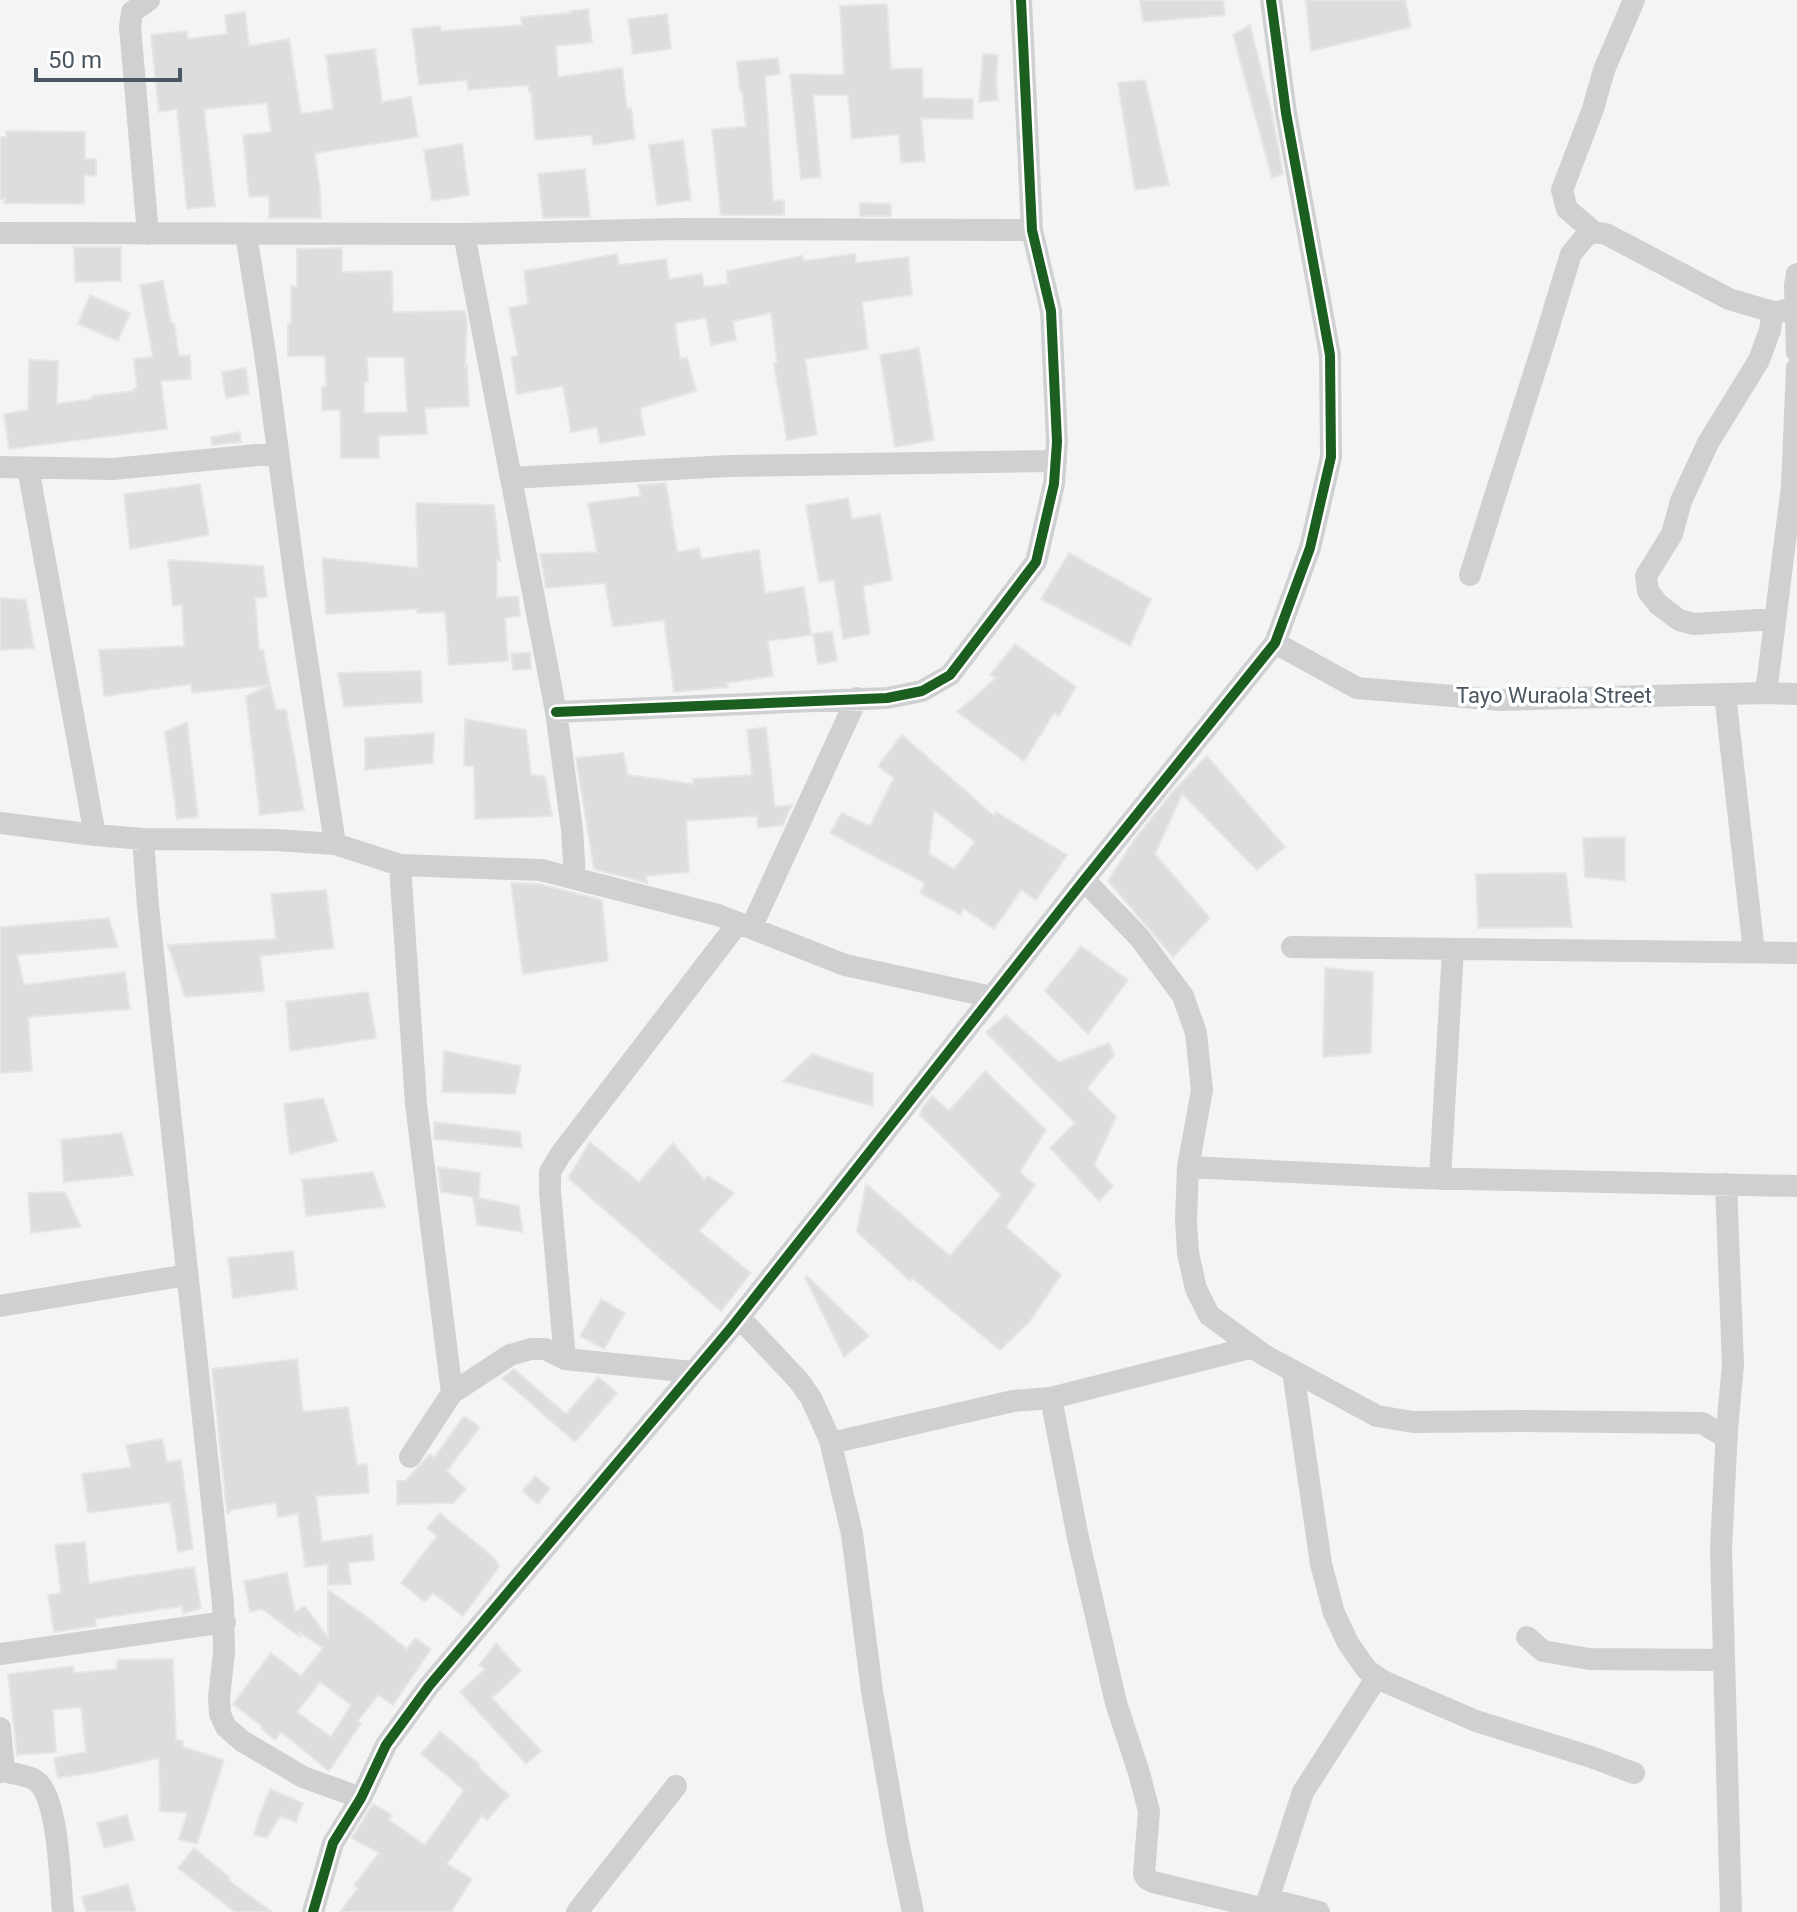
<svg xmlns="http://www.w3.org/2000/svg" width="1797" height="1912" font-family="Roboto,sans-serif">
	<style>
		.building { fill: #ddddde; stroke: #e5e6e7; stroke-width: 2; fill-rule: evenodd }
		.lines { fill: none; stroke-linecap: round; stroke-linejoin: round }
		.minor { stroke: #ced0d2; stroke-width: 22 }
		.cycleway-casing { stroke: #fff; stroke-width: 15 }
		.cycleway { stroke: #1b5e20; stroke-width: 10 }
		.labels { text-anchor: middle; stroke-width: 7; stroke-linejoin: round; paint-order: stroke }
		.street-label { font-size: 22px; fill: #4a5661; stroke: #fff }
	</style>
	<rect width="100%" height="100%" fill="#f4f4f4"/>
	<!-- building -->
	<path class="building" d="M1140,0H1223L1225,15L1143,22Z
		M1306,0H1405L1411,27L1311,51Z
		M887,4L891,69L922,68L923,98L973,99V119L921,118L925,161L901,163L899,134L852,139L848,95H813L821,177L801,179L790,74L844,75L840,6Z
		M588,9L592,42L556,46L558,77L622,68L627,108H631L635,139L593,145L592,135L535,140L531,92H529L528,85L468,90L467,80L419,85L412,29L440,26L441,31L522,25L521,17L571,13L570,11Z
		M245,12L249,46L289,39L301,114L333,109L326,55L375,49L382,102L411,97L418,137L315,153L320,190L321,218H269V196L249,197L243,135L271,132L267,103L204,109L215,206L187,209L177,109L159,112L151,35L186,31L188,39L227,34L225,15Z
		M667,14L671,49L633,54L628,19Z
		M1250,25L1272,113L1283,174L1272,178L1233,35Z
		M983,54L998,55L996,82L998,100L979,102Z
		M778,58L780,74L765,76L773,201L784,200V215H721L712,130L746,126L742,91H740L737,62Z
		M1145,80L1169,185L1135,190L1118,83Z
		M6,131L85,132V159H96V176L84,175V204L4,203L5,199H0V137H6Z
		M683,140L691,200L657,205L649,145Z
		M462,144L469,195L432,201L424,150Z
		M585,169L590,217L543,218L538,174Z
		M860,203L891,204V216H860Z
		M74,247H121V281L75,282Z
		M342,248V272L392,271L393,312L465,311L467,322L465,367L467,366L469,406L425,408L427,434L379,436V458H341L340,410H322V387H326L325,356H288V324H291V286L297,287V249ZM367,357H404L407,412L364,413V382H368Z
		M617,254L619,265L666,259L669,279L702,274L704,287L728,284L727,271L802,256L803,261L855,254L856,263L908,257L912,295L862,302L868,349L805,359L817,435L787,440L774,364L777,363L771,313L733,321L736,340L711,345L706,318L675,323L680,359L687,357L696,391L640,408L645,435L600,443L597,427L571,432L563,386L517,394L511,357L518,356L509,308L528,304L524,271Z
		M163,281L171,323H174L179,356L190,355L191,379L161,381L167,429L9,449L4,414L28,410L29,360L58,361L57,404L92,399V396L134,391V389L137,388L134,359L153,357L140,285Z
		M90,295L130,313L118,341L78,324Z
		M919,348L934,440L895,447L880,355Z
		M246,368L249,394L226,398L222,372Z
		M240,432L241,442L212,445L211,437Z
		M666,483L677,552L699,548L701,559L759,550L765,593L804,587L811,635L768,641L773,676L727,683L728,687L674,692L664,620L613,627L605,583L546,588L540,554L597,552L588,503L641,496L638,485Z
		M200,484L209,535L130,549L124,494Z
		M848,498L852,519L880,514L892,580L863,586L870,634L843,639L834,580L819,582L806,505Z
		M416,503L494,505L500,561L497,560V598L518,596L520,616L505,618L508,661L449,665L445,612L417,613V609L326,614L322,558L418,568Z
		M1069,553L1151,599L1130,646L1041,599Z
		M168,560L263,566L267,597L255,598L259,650H263L270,685L192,693L191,684L104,696L99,650L184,646L182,605L173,606Z
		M0,598L26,600L34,648L0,650Z
		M832,631L837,661L818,664L813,634Z
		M1015,644L1076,687L1059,716L1054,713L1024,761L957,712L996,678L990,675Z
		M530,652L531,669L513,670L511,654Z
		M421,671L422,702L344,707L338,673Z
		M270,685L276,709L286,710L304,810L260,815L246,696Z
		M465,719L526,730L531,775L545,776L552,816L475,819L474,766H464Z
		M187,722L198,817L177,819L165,732Z
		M766,727L775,807L792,805L783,825L758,828L757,816L686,821L689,872L646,876L647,883L594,869L576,758L623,753L628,775L694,784L693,779L752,775L747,730Z
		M434,733L433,763L365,770V738Z
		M902,735L994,816L996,812L1067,855L1036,900L1021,890L994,929L963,908L961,915L920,893L925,883L830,833L842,813L870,826L894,778L878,766ZM934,810L975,842L954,869L929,854Z
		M1207,756L1285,847L1257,870L1182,794L1155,854L1210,918L1173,957L1108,881L1134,840L1176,788Z
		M1625,837V881L1585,877L1583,838Z
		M1566,873L1572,927L1478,928L1476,874Z
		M511,883L539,884L602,900L608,961L523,974Z
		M326,890L334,948L260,956L264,991L185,997L168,945L276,939L271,894Z
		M109,918L118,947L17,955L24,985L125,972L130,1009L28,1017L32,1071L0,1073V927Z
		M1081,946L1128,980L1088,1034L1045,991Z
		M1325,968L1373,972L1371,1053L1323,1057Z
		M368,992L376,1038L290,1051L286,1002Z
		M1006,1015L1059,1062L1109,1043L1114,1055L1087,1088L1116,1117L1094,1165L1113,1186L1099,1201L1050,1148L1075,1123L986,1032Z
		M444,1051L521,1066L515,1094L442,1092Z
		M812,1054L873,1074V1106L783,1081Z
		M985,1071L1046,1130L1020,1172L1035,1185L1006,1227L1061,1275L1030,1321L1000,1350L912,1278L910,1281L857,1232L866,1184L950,1256L1001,1195L920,1115L923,1107L932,1096L949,1111Z
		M323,1098L337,1141L290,1154L284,1104Z
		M434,1122L520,1132L522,1148L434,1139Z
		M122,1133L133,1175L64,1182L61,1140Z
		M590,1142L639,1182L673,1143L704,1180L708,1176L734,1193L699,1231L751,1273L721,1311L568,1178Z
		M438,1167L480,1173L479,1198L519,1206L523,1232L477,1225L473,1197L441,1192Z
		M373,1172L385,1207L306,1216L302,1180Z
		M65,1192L81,1227L31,1233L28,1193Z
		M293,1251L297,1289L233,1298L228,1258Z
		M807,1276L869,1336L844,1357L805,1278Z
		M601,1299L625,1313L604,1349L580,1336Z
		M297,1359L303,1412L348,1407L357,1465L367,1464L369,1493L316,1496L322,1542L372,1535L374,1560L348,1563L351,1584L328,1585V1564L305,1567L298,1514L278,1517L276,1503L230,1510V1513H227L212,1369Z
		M514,1369L566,1414L598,1377L617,1393L575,1442L502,1378Z
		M464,1416L480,1427L447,1471L466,1489L453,1503L397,1504V1481H405L430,1454L434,1458Z
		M162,1439L167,1462L181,1460L193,1549L178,1552L170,1502L88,1513L82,1474L131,1467L126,1445Z
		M535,1476L550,1488L538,1504L522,1491Z
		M440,1513L495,1559L499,1567L463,1616L433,1593L425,1602L401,1583L437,1536L427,1528Z
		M85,1542L89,1583L194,1567L201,1608L183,1614L182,1606L95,1619L96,1626L54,1632L48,1595L61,1593L55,1545Z
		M287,1573L295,1612L305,1606L328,1638V1590L366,1616L407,1649L415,1638L431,1649L393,1705L378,1695L358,1721L361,1723L329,1771L281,1732L275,1740L261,1728L262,1726L233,1704L271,1653L301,1676L323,1648L299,1632L300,1637L262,1609L250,1612L244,1581ZM320,1682L351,1705L331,1737L297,1712Z
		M496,1643L521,1671L492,1698L541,1751L526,1764L460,1692L485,1669L479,1665Z
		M173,1659L176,1740L183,1741V1747L224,1760L197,1844L179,1839L187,1813L160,1811L159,1758L102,1771L58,1778L54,1758L86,1752L81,1707L53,1710L56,1752L17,1755L8,1674L73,1666L74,1673L117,1669V1660Z
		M440,1731L480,1765L478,1767L509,1795L487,1820L482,1815L447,1864L472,1879L451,1912H340L358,1888L354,1885L379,1853L352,1838L373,1804L392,1815L389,1820L425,1845L464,1790L421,1754Z
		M270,1789L303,1803L296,1822L280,1816L267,1838L254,1835L259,1817Z
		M127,1815L134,1840L104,1848L97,1823Z
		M194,1848L230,1878L228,1880L272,1912H235L178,1868Z
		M128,1884L136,1912H86L82,1897Z"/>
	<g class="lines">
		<!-- minor -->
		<path class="minor" d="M1634,0L1604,70L1593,109L1562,190L1567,209L1594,232L1606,234L1729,299L1773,312L1783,311L1795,306
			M0,233L464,234L677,229L1032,230
			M148,234L130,27L132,12L149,0
			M246,234L265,353L295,580L335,844
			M464,234L556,712L572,829L575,879
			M1797,274L1795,285L1797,352
			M1773,312L1770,330L1759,360L1708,443L1681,501L1672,534L1646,576L1648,591L1658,604L1679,620L1694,624L1775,619
			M0,467L113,469L278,453
			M28,468L95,835
			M511,478L728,466L1056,461
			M1470,575L1545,339L1571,254L1585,237L1594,232
			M1275,643L1357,688L1500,700L1766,693L1797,694
			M1766,693L1792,486L1797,368
			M1725,694L1754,952
			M556,712L887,698L922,691L950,675L1036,562L1054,484L1057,442L1051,311L1032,230L1021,0
			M0,823L95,835L143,839L276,840L335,844L400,865L541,870L718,915L845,965L992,997
			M143,839L148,906L168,1094L223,1604L224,1652L219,1698L220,1714L226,1727L242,1741L303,1777L361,1798
			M400,865L416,1104L452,1393
			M1084,880L1139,937L1183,996L1196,1033L1202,1090L1188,1167L1186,1221L1188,1253L1196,1289L1209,1315L1264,1355L1377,1416L1413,1422L1523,1421L1702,1423L1727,1438
			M751,928L857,698
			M1292,947L1797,953
			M1188,1167L1417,1178L1797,1186
			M1440,1179L1453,949
			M1726,1184L1733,1365L1727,1429L1721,1549L1731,1912
			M0,1306L187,1275
			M739,1317L799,1381L811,1398L830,1440L852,1534L872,1691L898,1841L913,1912
			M565,1359L550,1191V1172L560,1155L738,923
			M1293,1371L1321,1564L1334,1613L1348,1643L1367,1670L1383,1681L1476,1721L1591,1757L1634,1773
			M1051,1398L1078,1538L1116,1703L1139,1773L1149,1811L1144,1874L1147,1879L1153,1882L1265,1909
			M831,1443L1013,1401L1051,1398L1253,1347
			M410,1457L452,1393L510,1355L531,1349H545L565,1359L693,1372
			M1527,1637L1543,1651L1589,1659L1723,1660
			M0,1654L225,1622
			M0,1728L4,1771
			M0,1772L4,1771C13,1774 27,1775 35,1780C59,1795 60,1884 63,1912
			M1268,1899L1319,1912
			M313,1912L333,1843L361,1798L386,1745L429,1686L730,1329L1084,880L1275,643L1310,548L1331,457L1330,355L1286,113L1271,0
			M577,1912L676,1786
			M1264,1912L1303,1792L1377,1677"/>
		<defs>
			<path id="cycleway" d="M556,712L887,698L922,691L950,675L1036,562L1054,484L1057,442L1051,311L1032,230L1021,0
				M313,1912L333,1843L361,1798L386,1745L429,1686L730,1329L1084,880L1275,643L1310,548L1331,457L1330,355L1286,113L1271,0"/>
		</defs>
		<!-- cycleway casing -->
		<use href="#cycleway" class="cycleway-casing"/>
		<!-- cycleway -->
		<use href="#cycleway" class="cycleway"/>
	</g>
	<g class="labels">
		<!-- street labels -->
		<g class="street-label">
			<text x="1554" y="703">Tayo Wuraola Street</text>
		</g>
	</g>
	<!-- scale -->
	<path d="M36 68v12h144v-12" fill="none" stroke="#4a5661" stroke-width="4"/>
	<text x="48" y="68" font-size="24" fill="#4a5661" stroke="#ffffff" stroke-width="6" paint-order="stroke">50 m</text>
</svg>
